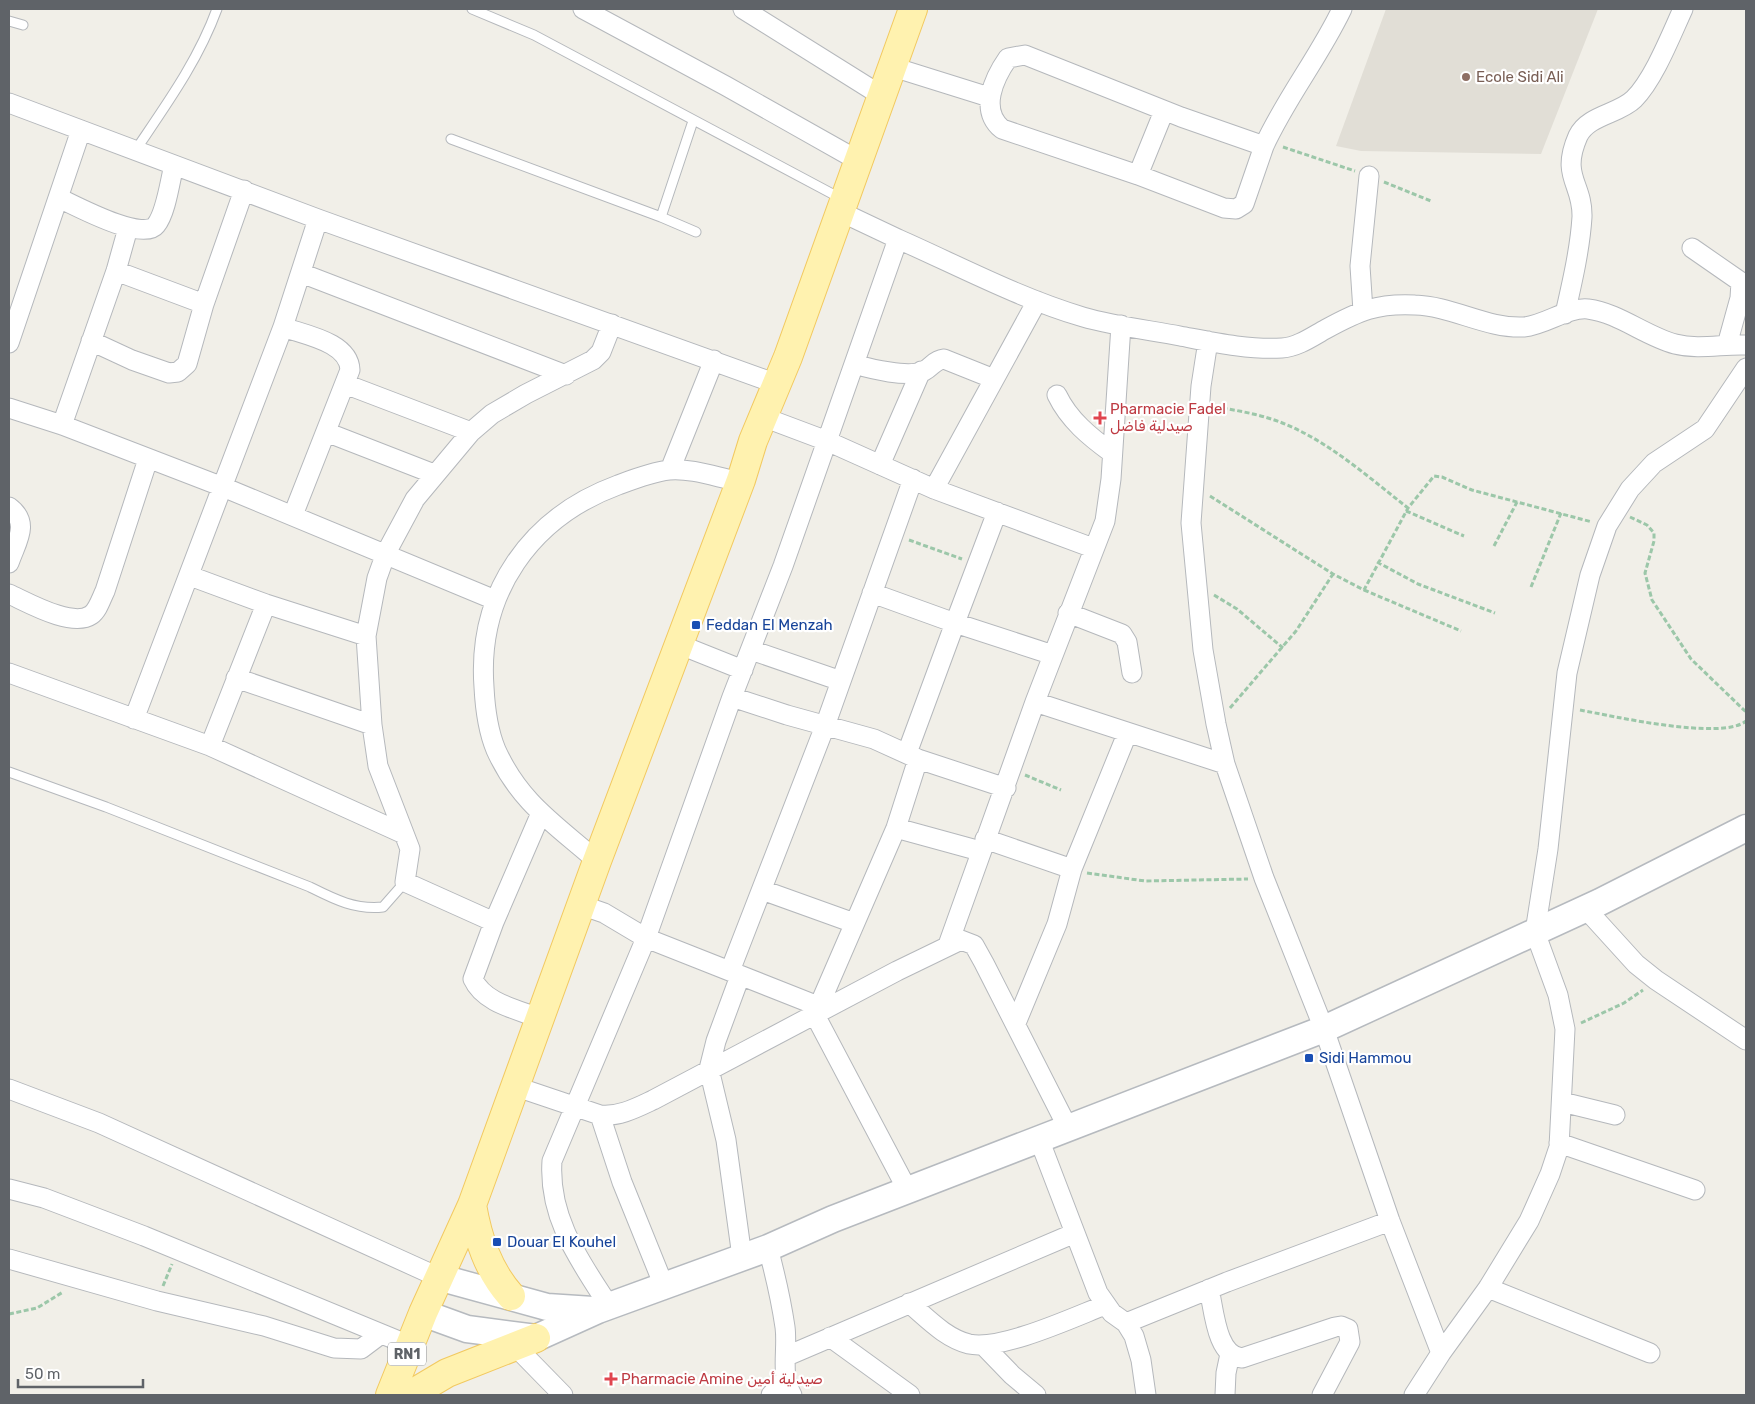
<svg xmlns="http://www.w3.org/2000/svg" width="1755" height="1404" font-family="Rubik,Vazirmatn,sans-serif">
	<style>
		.education { fill: #e1ded6 }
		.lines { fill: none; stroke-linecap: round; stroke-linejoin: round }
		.lane-casing { stroke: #b5b8bc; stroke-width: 11 }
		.street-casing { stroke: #b5b8bc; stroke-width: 21 }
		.secondary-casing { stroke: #b6babf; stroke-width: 29 }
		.primary-casing { stroke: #f2c960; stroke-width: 30 }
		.path { stroke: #9cc7a9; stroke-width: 3; stroke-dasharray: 5 2.5; stroke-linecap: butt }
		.lane { stroke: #fff; stroke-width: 9 }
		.street { stroke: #fff; stroke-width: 19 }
		.secondary { stroke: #fff; stroke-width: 26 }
		.primary { stroke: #fff2af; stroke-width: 28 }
		.education-dot { fill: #8d6e63; stroke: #fff; stroke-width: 2 }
		.health-dot { fill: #e0444e; stroke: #fff; stroke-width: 2 }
		.transit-dot { fill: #1a4fb4; stroke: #fff; stroke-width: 2 }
		.labels { text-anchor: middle; stroke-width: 4.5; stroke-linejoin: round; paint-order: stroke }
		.shield { fill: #fff; stroke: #8f9295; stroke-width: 1 }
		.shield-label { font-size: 14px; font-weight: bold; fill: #5f6368 }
		.education-label { font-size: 15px; fill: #785e54; stroke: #fff; text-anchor: start }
		.health-label { font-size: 15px; fill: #be3a42; stroke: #fff; text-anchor: start }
		.transit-label { font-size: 15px; fill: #164399; stroke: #fff; text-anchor: start }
	</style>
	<rect width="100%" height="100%" fill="#f1efe8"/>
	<!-- education -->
	<path class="education" d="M1386,9H1598L1541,154L1361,151L1336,146Z"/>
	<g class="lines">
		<defs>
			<path id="lane" d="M472,9L534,35L842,199
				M9,21L23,25
				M693,121L661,217L696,232
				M451,139L661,217
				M135,151C166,105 198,61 217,9
				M9,772L106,807L310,887C334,899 355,910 383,907L405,882"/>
			<path id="street" d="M583,9L726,86L859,161
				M743,9L882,96
				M893,67L989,97
				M9,103L318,219L777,384
				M1264,146L1244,204L1236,209L1224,208L1138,175L1002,129C979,110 994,78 1008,58L1025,55L1181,117L1264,146C1286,98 1319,57 1342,9
				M1138,175L1164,111
				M59,198C76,206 143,242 156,225C166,213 170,181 174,165
				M841,212L898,239
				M1692,248L1741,282L1740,298L1727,345
				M116,271L204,304
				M301,273L566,375
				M1363,311L1360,266L1369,176
				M1565,314C1572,283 1580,249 1582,217C1583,183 1560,177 1578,136C1588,115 1619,114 1634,99C1654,79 1671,35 1683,9
				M283,327C305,335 349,342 350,370L293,515
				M91,341L132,360L169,373L178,372L187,364L204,304L244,190
				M1208,341L1201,386L1191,523L1203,650L1216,724L1225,764L1264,878L1324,1029L1390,1221L1441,1353
				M9,343L81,130
				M854,364C871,369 908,378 924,371C932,367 934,360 944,359L994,379
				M345,384L471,432
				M1057,395C1069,420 1090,437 1112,453
				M9,408L62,425L223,487L495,600
				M763,417L827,441L934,489L1093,548
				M62,425L116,271L128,228
				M326,432L434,474
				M880,465L921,371
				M670,470L714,360
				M934,489L1037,301
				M9,507C31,523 16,542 9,563
				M190,576L266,604L366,636
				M872,593L955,623L997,512
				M9,594C27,602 72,628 91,615C98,610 101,599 105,591L148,459
				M1068,613L1122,634L1127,642L1132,673
				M678,644L743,670
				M751,650L841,681
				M9,673L210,746L404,834
				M236,678L372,725
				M732,697L787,715L874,739L918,759L1006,788
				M1035,702L1225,764
				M134,719L283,327L318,219
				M210,746L266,604
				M907,753L955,623L1053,655
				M541,813L494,922L405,882L410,849L378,766L372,725L366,636L377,578L386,553L415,499L471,432L492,414L526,394L593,360L601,352L612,324
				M896,828L980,851
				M985,839L1072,869L1127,734
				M597,861C555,824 520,803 496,750C488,731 485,707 484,687C477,592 531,517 618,485C634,479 652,472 669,470C691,468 716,477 736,481L741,480
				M762,890L854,923
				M581,905L604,913L646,938L818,1006
				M1586,909L1636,964L1656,980L1746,1040
				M494,922L473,979C484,1003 516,1009 539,1018
				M948,945L1035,702L1105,521L1111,479L1121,325
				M730,971L825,726L913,479
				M740,976L716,1041L709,1069L726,1140L742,1257
				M1016,1023L1057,924L1072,869
				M514,1086L600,1115C619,1117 636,1108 653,1100L897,971L961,940L974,945L984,963L1068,1128
				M9,1089L99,1123L438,1277
				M1562,1102L1615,1115
				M600,1115L622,1182L664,1286
				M1039,1139L1098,1293L1112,1313L1126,1323L1134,1336L1141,1360L1146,1395
				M1559,1143L1695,1190
				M9,1189L44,1198L144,1236L411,1346
				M908,1191L815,1015L896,828L918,759
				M768,1248C775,1274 781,1300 785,1327C788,1349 780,1376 792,1395
				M9,1259L157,1301L264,1326L334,1348L361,1349L381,1334
				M1488,1288L1650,1353
				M1209,1289C1214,1309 1216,1356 1242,1358L1335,1327L1341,1326L1348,1329L1350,1342L1322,1395
				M909,1303C927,1318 945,1338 969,1344C1001,1351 1074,1317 1105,1305
				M609,1306C580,1261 548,1218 552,1161L646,938L732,697L783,566L898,239C959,266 1019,298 1083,317C1114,326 1148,330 1180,336C1212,342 1248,350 1282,348C1298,347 1313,336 1326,329C1359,311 1377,303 1415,305C1452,306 1487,329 1524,327C1546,325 1567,307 1588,309C1619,313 1645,336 1675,344C1699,350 1722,344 1746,345
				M1126,1323L1227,1282L1390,1221
				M830,1337L910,1395
				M983,1345L1012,1375L1036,1395
				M515,1346L563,1395
				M787,1356L1075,1233
				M771,1395L785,1380
				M1225,1395L1226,1373L1230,1354
				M1414,1395L1441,1353L1488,1288L1529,1221L1550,1174L1559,1147L1565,1029L1558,995L1535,932L1548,849L1567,673L1590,575L1607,526L1630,489L1654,463L1705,429L1746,368"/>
			<path id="secondary" d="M438,1277L547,1307L593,1310
				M423,1313L467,1329L536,1338L598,1310L768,1248L833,1219L1324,1029L1600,902L1746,828"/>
			<path id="primary" d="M472,1205C478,1239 488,1270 511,1296
				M390,1395L423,1313L472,1205L597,861L741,480L753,441L788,357L913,9
				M410,1395L447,1373L536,1338"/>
		</defs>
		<!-- lane casing -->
		<use href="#lane" class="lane-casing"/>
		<!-- street casing -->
		<use href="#street" class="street-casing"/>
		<!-- secondary casing -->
		<use href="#secondary" class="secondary-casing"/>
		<!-- primary casing -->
		<use href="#primary" class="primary-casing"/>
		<!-- path -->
		<path class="path" d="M1283,147L1355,171
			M1384,182L1431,201
			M1215,407C1242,411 1269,416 1294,428C1335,447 1372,480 1408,508
			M1210,496L1333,574L1364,590L1408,508L1434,476L1442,477L1472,490L1592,522
			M1406,511L1464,536
			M1630,517L1647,525L1654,533V541L1645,573L1652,600L1691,659L1746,712
			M909,540L962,559
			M1494,546L1517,502
			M1377,562L1418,584L1495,613
			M1531,587L1561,513
			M1364,590L1461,631
			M1214,595L1237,609L1283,648
			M1230,708L1296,631L1333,574
			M1580,710C1612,716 1722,741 1746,721
			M1025,775L1061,790
			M1087,873L1145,881L1248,879
			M1581,1023L1624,1003L1643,990
			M163,1286L172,1264
			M9,1314L37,1308L63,1292"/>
		<!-- lane -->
		<use href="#lane" class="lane"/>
		<!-- street -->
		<use href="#street" class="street"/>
		<!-- secondary -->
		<use href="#secondary" class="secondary"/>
		<!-- primary -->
		<use href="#primary" class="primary"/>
	</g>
	<!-- markers -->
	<circle class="education-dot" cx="1466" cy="77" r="5"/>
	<g class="health-dot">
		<path d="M1097.5 410.5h5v5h5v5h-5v5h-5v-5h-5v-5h5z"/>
		<path d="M608.5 1371.5h5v5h5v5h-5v5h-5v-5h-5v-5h5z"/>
	</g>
	<g class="transit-dot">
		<rect x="691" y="620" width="10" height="10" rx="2.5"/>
		<rect x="1304" y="1053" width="10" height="10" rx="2.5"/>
		<rect x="492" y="1237" width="10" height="10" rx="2.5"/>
	</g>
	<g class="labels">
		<!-- shield labels -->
		<rect class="shield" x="388" y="1342.5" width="38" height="23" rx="4"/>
		<g class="shield-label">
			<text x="407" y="1359">RN1</text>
		</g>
		<!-- education labels -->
		<g class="education-label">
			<text x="1476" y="82">Ecole Sidi Ali</text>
		</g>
		<!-- health labels -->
		<g class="health-label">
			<text x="1110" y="414">Pharmacie Fadel<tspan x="1110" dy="17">صيدلية فاضل</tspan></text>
			<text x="621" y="1384">Pharmacie Amine صيدلية أمين</text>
		</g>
		<!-- transit labels -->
		<g class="transit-label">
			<text x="706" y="630">Feddan El Menzah</text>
			<text x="1319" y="1063">Sidi Hammou</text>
			<text x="507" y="1247">Douar El Kouhel</text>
		</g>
	</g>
	<!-- border -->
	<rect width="1755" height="1404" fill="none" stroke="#5f6368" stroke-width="20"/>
	<!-- scale -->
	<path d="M18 1379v8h125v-8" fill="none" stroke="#5f6368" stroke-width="2.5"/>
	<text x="25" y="1379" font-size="15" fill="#5f6368" stroke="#ffffff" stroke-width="4" paint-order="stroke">50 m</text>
</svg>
